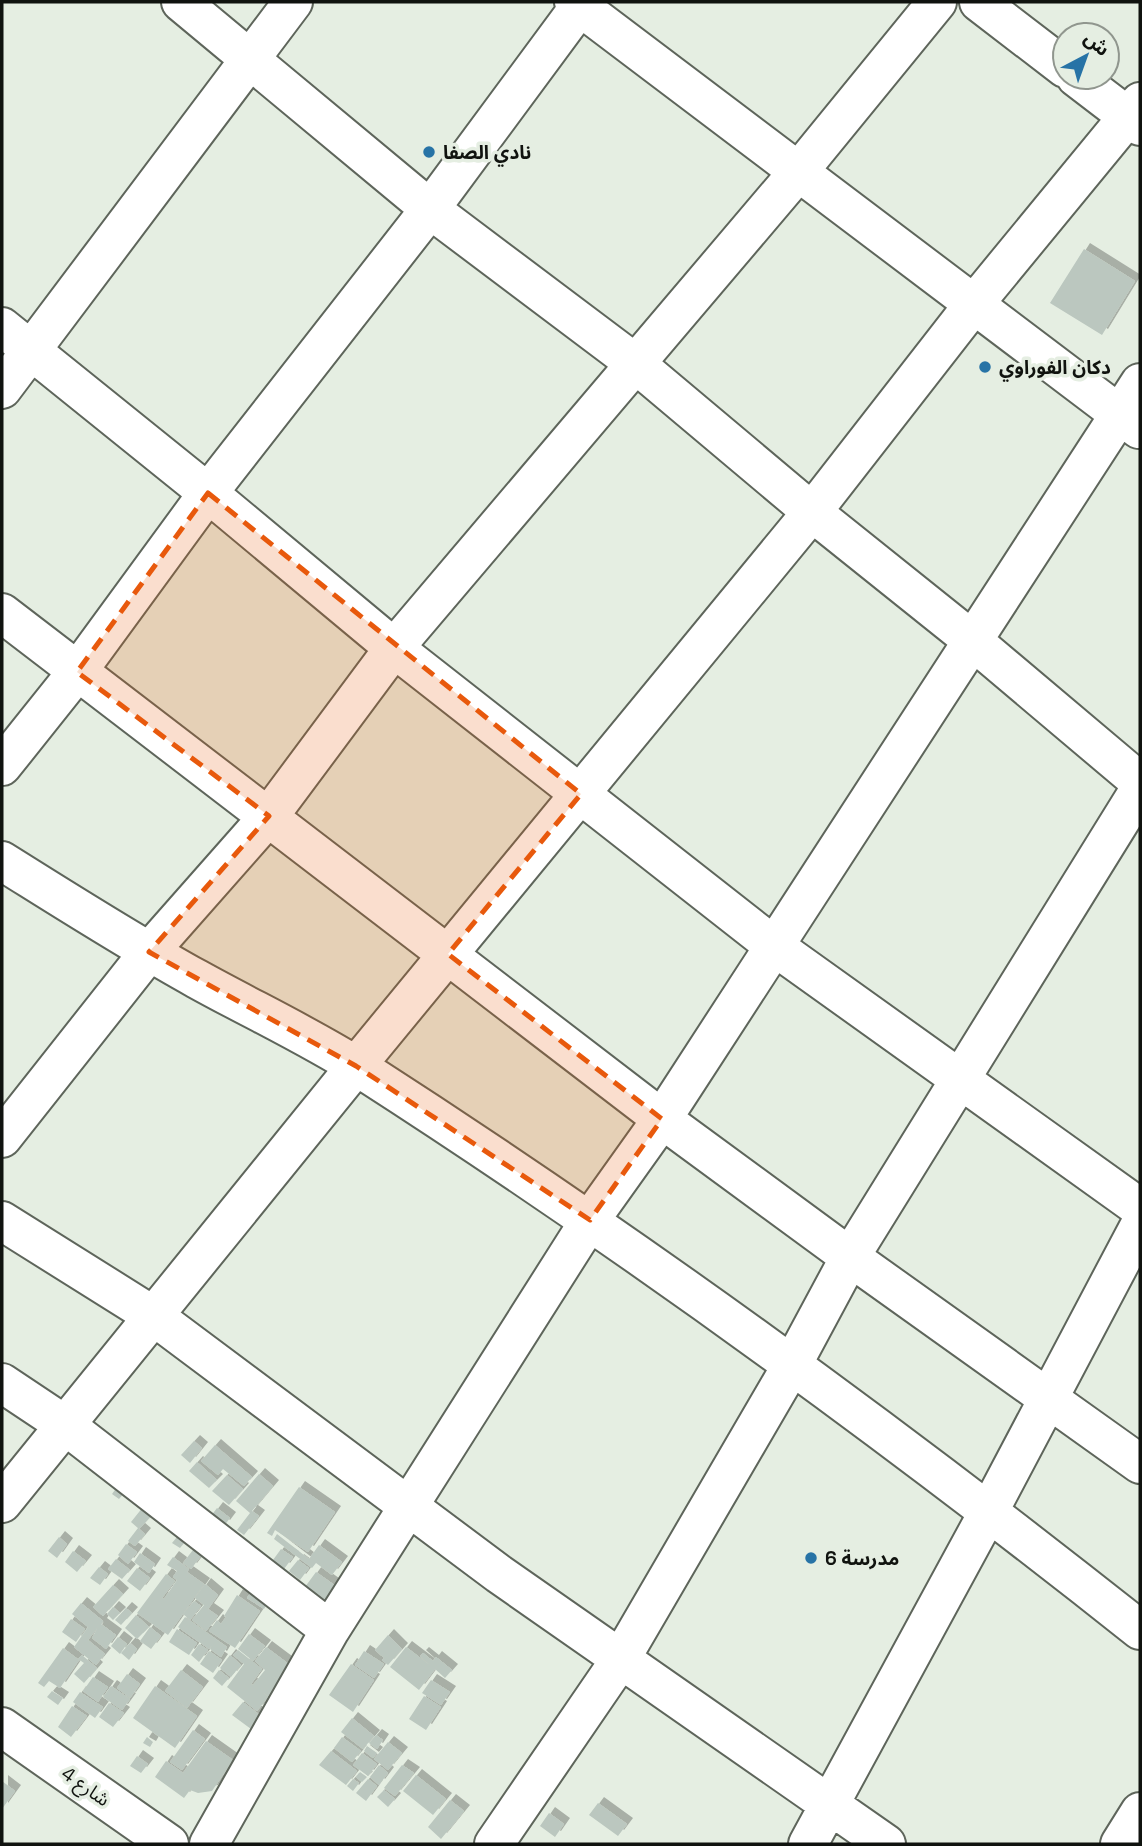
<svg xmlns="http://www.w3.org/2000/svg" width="1142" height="1846" font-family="'Space Grotesk','Noto Sans Arabic',sans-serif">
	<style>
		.building { fill: #bbc7bf; filter: url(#shadow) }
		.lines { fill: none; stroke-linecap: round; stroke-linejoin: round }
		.minor-casing { stroke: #5e655b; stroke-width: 42 }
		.minor { stroke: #fff; stroke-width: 38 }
		.marked { fill: #e8590c; fill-opacity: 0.2; stroke: #e8590c; stroke-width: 5; stroke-dasharray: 14 9; stroke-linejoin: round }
		.poi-dot { fill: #2773a6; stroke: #e5eee2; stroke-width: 2.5 }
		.labels { text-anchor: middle; stroke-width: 7; stroke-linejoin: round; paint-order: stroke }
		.poi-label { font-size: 19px; font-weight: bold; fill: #10130f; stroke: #e5eee2; text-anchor: start }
		.street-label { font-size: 19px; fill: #10130f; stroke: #e5eee2 }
	</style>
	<defs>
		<filter id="shadow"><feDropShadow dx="6" dy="-6" stdDeviation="0" flood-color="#0004"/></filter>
	</defs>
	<rect width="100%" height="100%" fill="#e5eee2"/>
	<!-- building -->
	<path class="building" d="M1084,249L1135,281L1102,335L1050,303Z
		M194,1441L202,1448L190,1463L181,1455Z
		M215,1445L252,1477L244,1486L223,1469L218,1475L201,1461Z
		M197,1462L217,1480L209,1488L189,1471Z
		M259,1474L273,1486L252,1511L259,1516L244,1535L237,1530L250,1513L236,1501Z
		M227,1475L243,1489L229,1505L212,1491Z
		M117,1487L125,1492L119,1499L112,1494Z
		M299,1487L335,1512L308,1552L275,1530L272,1536L267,1533Z
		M143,1507L152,1515L139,1529L131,1522Z
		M217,1508L230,1518L224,1526L211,1516Z
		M138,1528L145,1534L135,1546L128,1541Z
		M182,1531L190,1536L180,1548L172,1543Z
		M277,1534L309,1559L319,1545L342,1562L332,1575L316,1563L312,1568L274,1539Z
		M59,1537L67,1544L57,1558L48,1551Z
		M199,1542L207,1548L191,1569L183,1563Z
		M126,1544L137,1552L128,1564L118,1555Z
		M281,1549L293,1557L284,1569L273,1560Z
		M73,1551L86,1561L77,1572L65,1562Z
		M140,1553L155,1564L149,1573L134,1562Z
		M173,1557L189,1569L187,1572L204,1584L168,1635L137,1613L166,1574L175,1581L162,1598L164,1599L177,1580L173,1577L177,1571L167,1565Z
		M116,1559L130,1570L122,1579L108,1569Z
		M298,1560L309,1568L300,1580L289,1571Z
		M99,1567L108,1574L100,1585L90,1578Z
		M137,1568L150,1578L140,1591L127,1581Z
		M316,1572L340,1589L328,1605L305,1587Z
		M205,1584L218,1595L208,1609L218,1616L206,1631L192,1620L204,1605L195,1598Z
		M113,1585L123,1594L103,1616L93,1607Z
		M254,1587L270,1598L264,1609L247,1598Z
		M237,1595L260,1611L235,1648L209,1631L217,1620L221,1624L226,1617L224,1616Z
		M194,1601L201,1606L190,1620L183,1614Z
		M81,1603L103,1621L101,1624L116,1635L106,1649L92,1638L98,1627L88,1640L105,1654L96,1665L74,1647L88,1627L72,1614Z
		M113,1607L120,1613L113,1620L107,1614Z
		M126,1608L132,1613L121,1625L115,1620Z
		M136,1615L149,1627L137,1639L125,1628Z
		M185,1617L227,1647L221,1657L210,1649L212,1645L209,1649L178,1627Z
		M71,1619L85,1629L76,1642L62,1632Z
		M150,1627L161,1636L151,1649L140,1641Z
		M177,1629L197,1643L189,1655L169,1642Z
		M249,1634L265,1646L253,1661L238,1649Z
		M388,1635L402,1649L388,1665L382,1660L384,1658L375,1650Z
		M118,1637L127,1644L120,1654L111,1646Z
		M130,1643L137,1649L129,1660L121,1653Z
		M199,1644L208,1650L199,1662L191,1655Z
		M266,1647L290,1665L279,1680L271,1675L279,1681L268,1696L261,1691L268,1697L257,1711L227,1687L244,1664L233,1655L238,1650L262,1669L251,1684L253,1685L265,1670L255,1661Z
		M406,1647L431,1666L420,1656L423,1653L433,1661L436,1657L452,1670L445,1678L435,1669L419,1690L390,1667Z
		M63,1648L79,1660L60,1688L49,1681L44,1687L38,1683Z
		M209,1651L222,1660L213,1673L200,1664Z
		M364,1651L384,1664L374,1678L355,1665Z
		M82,1655L97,1668L84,1683L74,1674L84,1663L78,1659Z
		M230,1655L241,1665L231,1677L220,1668Z
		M351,1664L374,1680L353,1712L329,1695Z
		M181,1670L203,1687L187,1708L165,1691Z
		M219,1670L229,1678L222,1686L213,1678Z
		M127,1674L140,1684L130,1698L117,1688Z
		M93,1677L108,1687L98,1702L83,1691Z
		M431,1680L450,1692L441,1705L422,1693Z
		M111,1686L130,1699L122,1710L103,1697Z
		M155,1686L197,1716L175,1748L133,1718Z
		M52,1691L63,1698L58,1705L47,1697Z
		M80,1692L103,1707L95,1718L73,1702Z
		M424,1696L441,1707L426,1730L409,1719Z
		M243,1702L261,1716L251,1729L232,1715Z
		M109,1703L124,1713L113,1727L99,1717Z
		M72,1706L87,1716L71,1737L58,1727Z
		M352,1718L374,1736L363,1749L341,1732Z
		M193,1730L205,1739L182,1770L170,1762Z
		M376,1735L383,1740L377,1749L369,1743Z
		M147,1737L153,1742L150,1747L143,1743Z
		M342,1737L361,1751L352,1762L334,1748Z
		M206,1741L233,1760L212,1791L198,1793L190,1790L184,1798L155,1777L166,1761L183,1773Z
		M388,1742L402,1753L388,1770L374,1759Z
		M367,1746L377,1753L373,1758L364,1751Z
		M331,1751L357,1771L346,1785L319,1765Z
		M362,1753L377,1764L368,1776L353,1765Z
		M137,1756L148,1764L141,1773L130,1766Z
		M379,1765L388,1773L379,1785L370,1777Z
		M402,1765L414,1773L395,1796L384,1788Z
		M360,1772L367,1777L362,1782L356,1777Z
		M416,1775L446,1799L433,1815L403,1791Z
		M353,1779L359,1783L353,1791L347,1786Z
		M368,1779L377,1786L366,1801L356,1793Z
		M2,1781L15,1791L2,1809Z
		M384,1790L395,1799L388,1807L377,1797Z
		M450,1800L464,1811L441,1839L428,1827Z
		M598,1803L627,1824L618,1836L589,1815Z
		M549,1813L564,1824L555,1837L540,1826Z"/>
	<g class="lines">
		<defs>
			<path id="minor" d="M181,2L430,209L636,364L812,512L973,641L1140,782
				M574,2L1139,429
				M979,2L1065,68
				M1076,77L1140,126
				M2,327L208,493L394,648L774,946L1140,1208
				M2,389L293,2
				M2,613L662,1119L850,1257L1140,1464
				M2,766L77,672L208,493L430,209L583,2
				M2,861C66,901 130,942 197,979C251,1009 309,1036 361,1069C630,1242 889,1431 1140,1630
				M2,1138L149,952L269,816L394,648L799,171L937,2
				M2,1221L155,1317L499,1574L886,1844
				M2,1383L65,1425L330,1630
				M2,1503L356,1066L812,512L974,304L1140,102
				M2,1727L169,1844
				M209,1844L330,1630L590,1220L662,1119L1140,383
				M494,1844L620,1660L792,1365L850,1257L1140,789
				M808,1844L989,1511L1140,1225
				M1120,1844L1140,1812"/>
		</defs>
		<!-- minor casing -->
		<use href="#minor" class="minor-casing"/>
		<!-- minor -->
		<use href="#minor" class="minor"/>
	</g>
	<!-- marked area -->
	<path class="marked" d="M208,493L581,794L448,954L662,1119L590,1220L356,1066L149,952L269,816L77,672Z"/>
	<!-- markers -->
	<g class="poi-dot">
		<circle cx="429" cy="152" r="7"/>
		<circle cx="985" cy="367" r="7"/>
		<circle cx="811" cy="1558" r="7"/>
	</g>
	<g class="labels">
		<!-- poi labels -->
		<g class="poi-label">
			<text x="443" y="159">نادي الصفا</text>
			<text x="999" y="374">دكان الفوراوي</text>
			<text x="825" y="1565">مدرسة 6</text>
		</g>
		<!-- street labels -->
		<g class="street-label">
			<text transform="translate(86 1786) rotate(35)" y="7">شارع 4</text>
		</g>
	</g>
	<!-- border -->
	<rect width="1142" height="1846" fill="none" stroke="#10130f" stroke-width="7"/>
	<!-- north arrow -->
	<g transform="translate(1086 56) rotate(41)"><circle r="33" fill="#e5eee2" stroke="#90968e" stroke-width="2"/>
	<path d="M0-5L12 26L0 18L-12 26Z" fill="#2773a6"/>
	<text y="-10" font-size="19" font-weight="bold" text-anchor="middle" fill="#10130f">ش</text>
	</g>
</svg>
